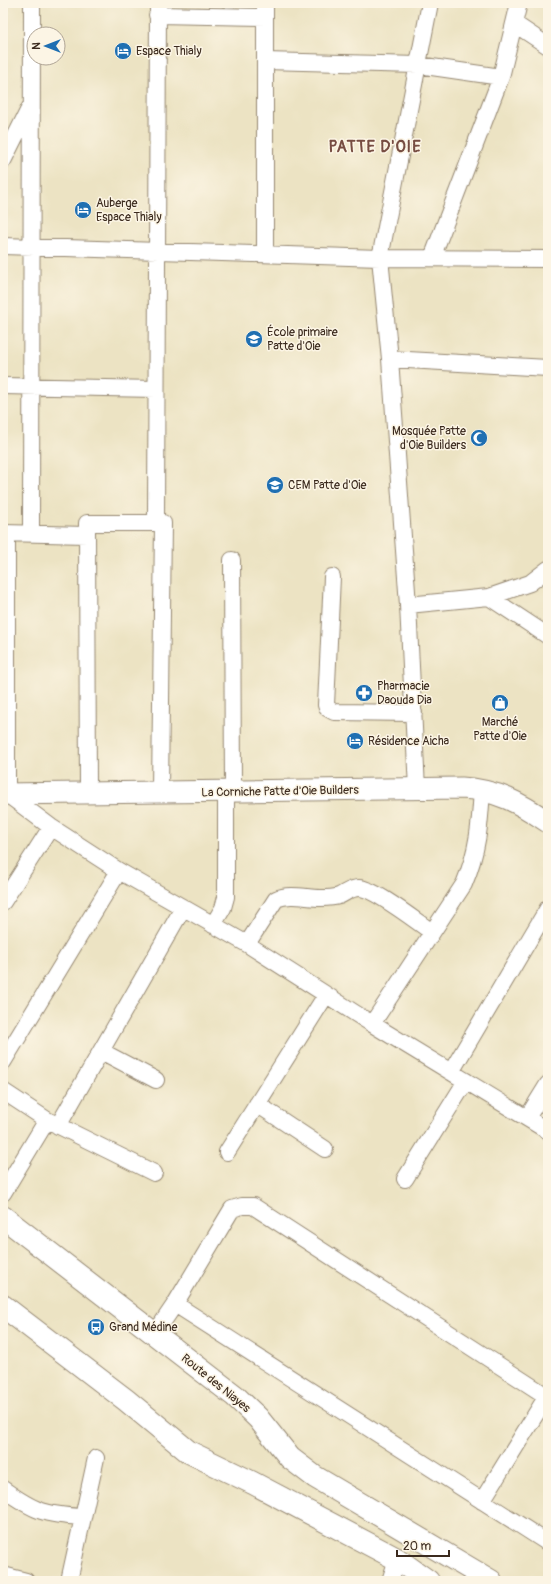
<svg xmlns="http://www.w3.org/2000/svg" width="551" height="1584" font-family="Pangolin,sans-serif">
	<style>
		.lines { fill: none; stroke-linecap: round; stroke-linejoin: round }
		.minor-casing { stroke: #948670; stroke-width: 18 }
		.tertiary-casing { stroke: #948670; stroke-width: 23 }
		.primary-casing { stroke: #948670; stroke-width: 24 }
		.minor { stroke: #fff; stroke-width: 16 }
		.tertiary { stroke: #fff; stroke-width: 21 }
		.primary { stroke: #fff; stroke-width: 22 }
		.labels { text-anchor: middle; stroke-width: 3; stroke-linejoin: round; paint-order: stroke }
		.poi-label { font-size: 12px; fill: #3b2a1e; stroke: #fcf5e5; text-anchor: start }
		.street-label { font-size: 12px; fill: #3b2a1e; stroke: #fcf5e5 }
		.district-label { font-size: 16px; font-weight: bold; letter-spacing: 1px; fill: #774d42; stroke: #fcf5e5 }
	</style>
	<rect width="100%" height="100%" fill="#fcf5e5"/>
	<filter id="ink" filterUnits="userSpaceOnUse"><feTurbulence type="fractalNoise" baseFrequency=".025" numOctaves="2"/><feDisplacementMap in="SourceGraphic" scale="8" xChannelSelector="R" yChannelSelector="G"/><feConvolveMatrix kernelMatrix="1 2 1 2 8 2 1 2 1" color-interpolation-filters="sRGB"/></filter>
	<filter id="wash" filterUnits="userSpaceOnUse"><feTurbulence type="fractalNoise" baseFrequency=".012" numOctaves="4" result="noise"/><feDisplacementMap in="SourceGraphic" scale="16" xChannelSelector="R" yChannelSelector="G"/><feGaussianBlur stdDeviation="0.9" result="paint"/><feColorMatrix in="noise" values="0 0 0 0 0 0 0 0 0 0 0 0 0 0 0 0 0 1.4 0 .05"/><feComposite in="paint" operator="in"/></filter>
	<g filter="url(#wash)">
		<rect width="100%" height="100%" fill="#ece3c3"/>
	</g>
	<g filter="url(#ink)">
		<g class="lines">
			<defs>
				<path id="minor" d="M265,3V254
					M157,15L265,17
					M515,24L548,46
					M265,61L418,65L501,77
					M3,161L30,107
					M3,246L380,258L548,259
					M432,258L501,77L519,3
					M390,359L548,368
					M3,386L156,389
					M156,523L158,3
					M3,533L87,535
					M7,533V794L51,827L119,871L247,944L372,1024L548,1131
					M31,534L32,3
					M232,560L233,791
					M332,577L326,705L327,708L334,712L414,713
					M489,597L548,636
					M408,605L489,597L530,583L548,569
					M417,789L408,605L390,359L380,258L430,3
					M88,793L87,523H163L160,792
					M3,902L51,827
					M213,925L223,908L226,897V792
					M247,944L276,899C290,893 306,898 321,898C327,898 333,898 339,896C346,893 350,888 359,888C374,888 417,922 432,932
					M372,1024L464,884C478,851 480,824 482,789
					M101,1051L156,1080
					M3,1062L119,871
					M451,1072L548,908
					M3,1091L47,1120
					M257,1104L325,1149
					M527,1118L548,1084
					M58,1126L183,908
					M227,1152L326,995
					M405,1179L466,1081
					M3,1193L47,1120L154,1173
					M175,1304L548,1543
					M154,1335L175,1304L232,1209L242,1206H253L548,1397
					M3,1489C34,1511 44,1515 83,1517
					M482,1501L547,1396
					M3,1575L26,1581
					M69,1581L96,1458
					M390,1581L397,1559"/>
				<path id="tertiary" d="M3,794L462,788C497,790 520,803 548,822"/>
				<path id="primary" d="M3,1217L235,1396L258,1418L290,1458L315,1477L491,1581
					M3,1306L126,1400L189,1452L253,1483L397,1559L428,1581"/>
			</defs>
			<!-- minor casing -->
			<use href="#minor" class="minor-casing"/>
			<!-- tertiary casing -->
			<use href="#tertiary" class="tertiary-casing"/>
			<!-- primary casing -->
			<use href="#primary" class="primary-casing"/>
			<!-- minor -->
			<use href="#minor" class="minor"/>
			<!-- tertiary -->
			<use href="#tertiary" class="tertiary"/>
			<!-- primary -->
			<use href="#primary" class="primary"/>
		</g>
	</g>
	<!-- icons -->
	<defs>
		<symbol id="hotel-disc" viewBox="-11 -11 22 22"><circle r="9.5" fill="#1f6fb2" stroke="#fcf5e5"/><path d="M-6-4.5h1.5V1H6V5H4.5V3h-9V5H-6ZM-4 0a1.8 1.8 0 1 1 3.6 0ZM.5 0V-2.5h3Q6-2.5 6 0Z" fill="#fff"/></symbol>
		<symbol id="school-disc" viewBox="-11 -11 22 22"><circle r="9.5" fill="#1f6fb2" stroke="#fcf5e5"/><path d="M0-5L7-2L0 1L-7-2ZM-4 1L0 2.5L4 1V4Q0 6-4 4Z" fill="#fff"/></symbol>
		<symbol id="mosque-disc" viewBox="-11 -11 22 22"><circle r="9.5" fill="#1f6fb2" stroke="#fcf5e5"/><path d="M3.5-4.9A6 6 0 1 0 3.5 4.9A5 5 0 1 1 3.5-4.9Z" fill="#fff"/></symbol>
		<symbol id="university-disc" viewBox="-11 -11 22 22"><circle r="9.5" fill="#1f6fb2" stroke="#fcf5e5"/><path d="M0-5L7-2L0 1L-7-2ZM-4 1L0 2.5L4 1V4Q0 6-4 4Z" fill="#fff"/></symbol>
		<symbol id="pharmacy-disc" viewBox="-11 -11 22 22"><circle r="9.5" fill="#1f6fb2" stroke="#fcf5e5"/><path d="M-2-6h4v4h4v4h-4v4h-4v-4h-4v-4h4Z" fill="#fff"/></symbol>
		<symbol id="shop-disc" viewBox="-11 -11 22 22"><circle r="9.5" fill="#1f6fb2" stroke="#fcf5e5"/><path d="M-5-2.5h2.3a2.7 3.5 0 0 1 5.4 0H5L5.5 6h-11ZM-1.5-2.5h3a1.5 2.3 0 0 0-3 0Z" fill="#fff"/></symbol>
		<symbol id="bus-disc" viewBox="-11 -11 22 22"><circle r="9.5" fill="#1f6fb2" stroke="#fcf5e5"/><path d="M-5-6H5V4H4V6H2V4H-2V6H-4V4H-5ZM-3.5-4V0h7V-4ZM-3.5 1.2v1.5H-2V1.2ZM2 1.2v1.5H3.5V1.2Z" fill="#fff"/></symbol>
	</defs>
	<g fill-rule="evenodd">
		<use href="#hotel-disc" x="113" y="41" width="20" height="20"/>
		<use href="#hotel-disc" x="73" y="200" width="20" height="20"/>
		<use href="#school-disc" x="244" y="329" width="20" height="20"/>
		<use href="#mosque-disc" x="469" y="428" width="20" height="20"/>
		<use href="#university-disc" x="265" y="475" width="20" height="20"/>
		<use href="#pharmacy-disc" x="354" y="683" width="20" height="20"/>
		<use href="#shop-disc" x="490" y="693" width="20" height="20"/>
		<use href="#hotel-disc" x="345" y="731" width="20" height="20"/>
		<use href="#bus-disc" x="86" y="1317" width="20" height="20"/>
	</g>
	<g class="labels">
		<!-- poi labels -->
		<g class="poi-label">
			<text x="136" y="55">Espace Thialy</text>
			<text x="96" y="207">Auberge<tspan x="96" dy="14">Espace Thialy</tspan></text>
			<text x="267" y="336">École primaire<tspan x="267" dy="14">Patte d'Oie</tspan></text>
			<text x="466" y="435" text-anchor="end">Mosquée Patte<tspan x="466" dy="14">d'Oie Builders</tspan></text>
			<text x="288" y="489">CEM Patte d'Oie</text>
			<text x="377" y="690">Pharmacie<tspan x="377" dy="14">Daouda Dia</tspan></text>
			<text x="500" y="726" text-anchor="middle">Marché<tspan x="500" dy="14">Patte d'Oie</tspan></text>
			<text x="368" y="745">Résidence Aicha</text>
			<text x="109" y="1331">Grand Médine</text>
		</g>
		<!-- street labels -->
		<g class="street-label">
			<text transform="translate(280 791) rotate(-1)" y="4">La Corniche Patte d'Oie Builders</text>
			<text transform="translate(216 1383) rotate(39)" y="4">Route des Niayes</text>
		</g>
		<!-- district labels -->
		<g class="district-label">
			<text x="375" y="152">PATTE D'OIE</text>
		</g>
	</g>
	<!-- margin -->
	<rect width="551" height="1584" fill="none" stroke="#fcf5e5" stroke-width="16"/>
	<!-- north arrow -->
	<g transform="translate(46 46) rotate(270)"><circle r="19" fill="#fcf5e5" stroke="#afa495"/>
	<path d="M0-3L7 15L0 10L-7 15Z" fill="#1f6fb2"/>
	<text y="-6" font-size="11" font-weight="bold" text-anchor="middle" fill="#3b2a1e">N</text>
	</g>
	<!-- scale -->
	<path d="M397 1550v6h52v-6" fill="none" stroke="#3b2a1e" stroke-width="2"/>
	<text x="403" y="1550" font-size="12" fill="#3b2a1e" stroke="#fcf5e5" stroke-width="3" paint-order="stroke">20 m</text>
</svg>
